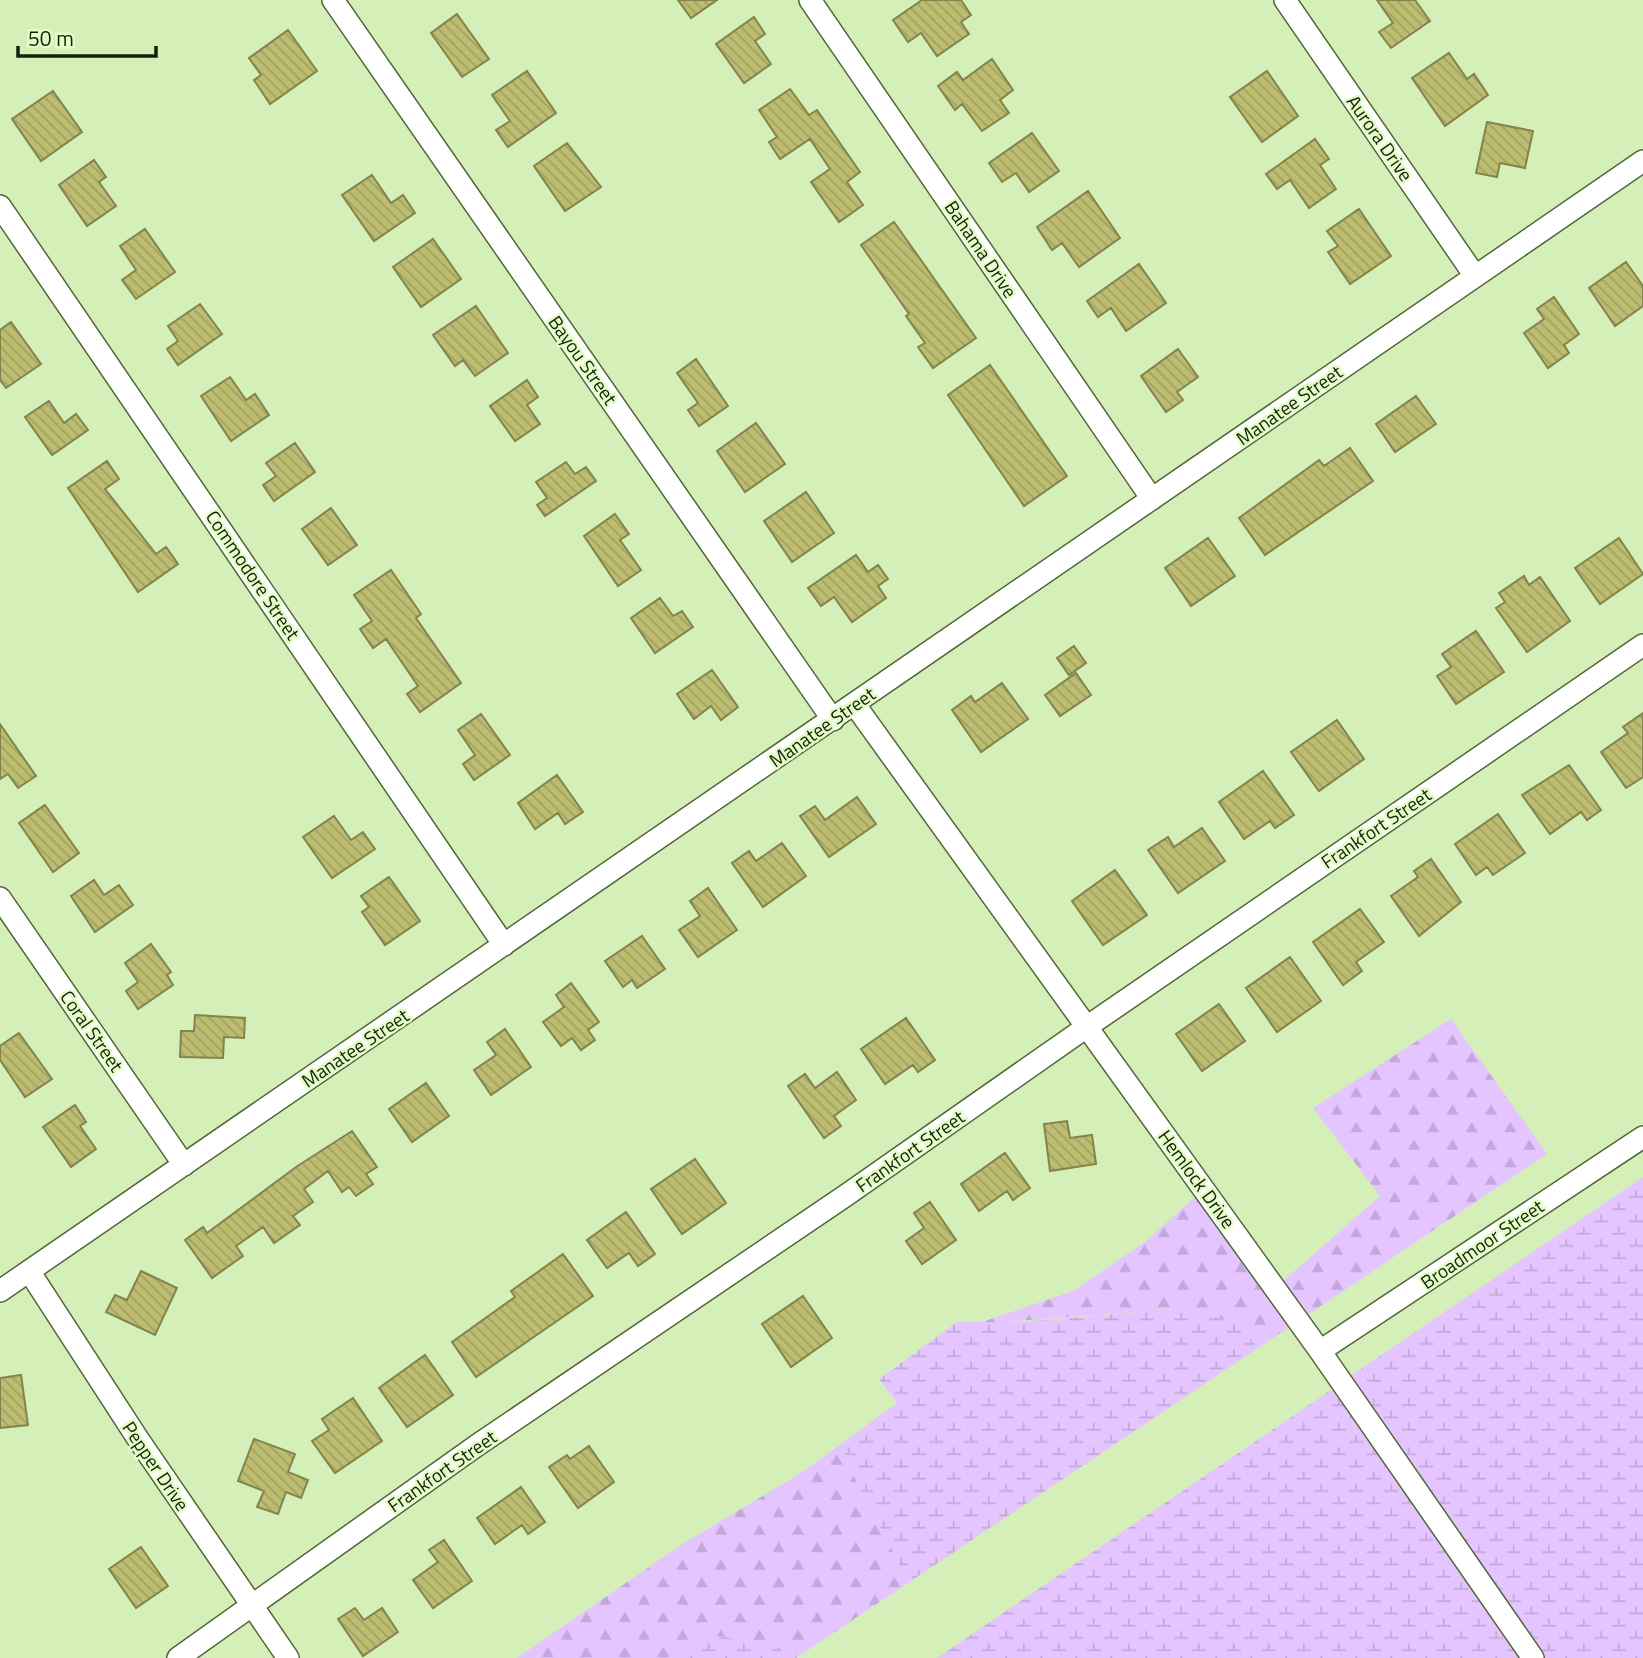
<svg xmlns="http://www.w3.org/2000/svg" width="1643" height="1658" font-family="'Titillium Web',sans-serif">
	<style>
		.forest { fill: url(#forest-firs) }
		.wetland { fill: url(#wetland-marsh) }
		.building { fill: url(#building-back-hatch); stroke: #83844c; stroke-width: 2 }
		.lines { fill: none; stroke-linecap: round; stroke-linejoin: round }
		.street-casing { stroke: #516737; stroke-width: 24 }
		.street { stroke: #fff; stroke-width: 21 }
		.labels { text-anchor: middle; stroke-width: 5; stroke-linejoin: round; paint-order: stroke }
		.street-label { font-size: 19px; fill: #161f0b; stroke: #e2fdc6 }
	</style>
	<defs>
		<pattern id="forest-firs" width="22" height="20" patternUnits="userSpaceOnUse" patternTransform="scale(1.75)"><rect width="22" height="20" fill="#e4c5ff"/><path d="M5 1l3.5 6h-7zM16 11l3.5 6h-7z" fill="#c3a9d9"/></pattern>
		<pattern id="wetland-marsh" width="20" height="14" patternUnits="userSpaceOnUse" patternTransform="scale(1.75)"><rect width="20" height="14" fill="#e4c5ff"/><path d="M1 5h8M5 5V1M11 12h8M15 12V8" fill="none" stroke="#c3a9d9"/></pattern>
		<pattern id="building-back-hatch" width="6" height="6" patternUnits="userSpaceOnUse" patternTransform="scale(1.75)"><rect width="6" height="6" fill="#bcbd71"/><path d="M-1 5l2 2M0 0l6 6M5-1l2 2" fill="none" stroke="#a1a260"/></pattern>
	</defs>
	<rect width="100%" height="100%" fill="#d5efb9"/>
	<!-- forest -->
	<path class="forest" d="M1451,1019L1547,1154L1306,1316L1282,1282L1380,1196L1313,1108Z
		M1197,1195L1291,1326L1258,1348L1241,1326L1190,1308L976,1324L1073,1291L1145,1242Z
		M841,1444C858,1493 888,1535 908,1583L808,1650L790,1653L755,1642L706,1635L671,1658H517L684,1543L801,1473Z"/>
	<!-- wetland -->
	<path class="wetland" d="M1643,1177V1658H1544L1349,1377Z
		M1190,1308L1241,1326L1258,1348L908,1583C888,1535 858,1493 841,1444L897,1403L879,1379L957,1322H1019Z
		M1334,1388L1521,1658H937Z
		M706,1634L755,1642L790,1653L808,1650L796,1658H671Z"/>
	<!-- building -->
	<path class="building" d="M678,0H717L691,18Z
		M922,0H961L971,15L961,22L969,34L937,56L921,33L908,42L893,20Z
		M1377,0H1415L1430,21L1391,48L1379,32L1393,23Z
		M457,14L489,59L462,77L431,33Z
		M754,17L765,34L755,41L771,64L744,83L716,44Z
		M288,30L317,71L270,104L254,80L261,75L249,58Z
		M1449,53L1467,79L1474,74L1488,95L1445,126L1412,78Z
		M992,59L1013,90L1000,100L1009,113L982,131L962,104L955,110L938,86L957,72L963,80Z
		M527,71L556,113L508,147L496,130L510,121L492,95Z
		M1267,71L1298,116L1262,142L1230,97Z
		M790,89L809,115L817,110L860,172L847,182L863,205L839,222L811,182L830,169L810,139L780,159L769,142L777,137L759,110Z
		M53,91L82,132L41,161L12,119Z
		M1487,122L1533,131L1525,168L1500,163L1497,177L1476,173Z
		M1032,133L1059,171L1029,192L1016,173L1002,182L989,163Z
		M1315,139L1329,159L1320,165L1336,189L1309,208L1290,180L1277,189L1266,174Z
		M567,143L601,187L565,211L534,166Z
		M94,160L106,177L99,182L116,206L87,226L59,185Z
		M372,175L391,203L403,195L415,213L374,241L342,195Z
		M1088,191L1120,238L1079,267L1062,243L1052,250L1037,227Z
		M1359,209L1391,256L1350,284L1328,252L1338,246L1327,231Z
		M894,222L976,338L933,368L918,347L925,343L906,316L909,314L861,245Z
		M145,229L175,272L136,299L122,280L136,270L120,246Z
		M433,239L461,279L421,307L393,267Z
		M1626,262L1643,286V306L1615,326L1589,288Z
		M1139,264L1166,303L1126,331L1111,308L1098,317L1087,301Z
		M1554,297L1579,334L1564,345L1569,353L1548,368L1524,333L1544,319L1537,309Z
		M200,304L222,334L178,365L167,349L178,341L168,326Z
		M476,306L508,353L475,376L463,360L455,366L433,335Z
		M11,322L41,364L6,388L0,380V330Z
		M1178,349L1198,377L1177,392L1183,400L1166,412L1141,376Z
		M696,359L728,406L699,426L688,410L698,403L677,373Z
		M990,365L1067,476L1024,506L948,395Z
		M230,377L246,400L255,394L269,415L231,441L201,396Z
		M527,380L538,397L527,405L540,424L515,441L490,406Z
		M1416,396L1436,424L1395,452L1376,424Z
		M49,401L64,423L76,414L88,430L52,455L25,417Z
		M756,423L785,464L745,492L717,451Z
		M295,443L315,472L274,501L263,485L276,476L266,463Z
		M1350,448L1373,481L1265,555L1239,518L1319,460L1324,466Z
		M107,461L119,479L105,489L156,554L166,547L178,564L138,592L68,488Z
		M566,462L575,474L586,467L596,481L545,516L537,505L547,498L536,482Z
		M806,492L834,533L792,562L764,521Z
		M331,508L357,545L328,565L302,529Z
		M615,514L629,534L620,540L641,570L618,586L584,536Z
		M1208,538L1235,576L1191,606L1165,568Z
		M1619,538L1643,574L1600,604L1575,568Z
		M856,555L868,572L878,565L888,579L878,586L886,598L852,622L834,597L821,606L808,588Z
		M391,570L421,614L416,618L461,683L420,712L407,694L418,686L386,639L373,648L360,629L372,621L354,595Z
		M1524,576L1529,585L1540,577L1570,621L1527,652L1496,608L1505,602L1499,593Z
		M660,598L673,616L682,611L693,627L655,653L631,618Z
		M1476,631L1504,672L1456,704L1437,676L1451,667L1442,654Z
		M1074,646L1086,663L1069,675L1057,658Z
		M712,670L738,707L721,720L711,706L694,719L677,694Z
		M1076,673L1091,695L1060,716L1045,695Z
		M1002,683L1028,719L981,752L952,710L971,696L975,702Z
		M1643,713V777L1626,788L1601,752L1628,733L1623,727Z
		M481,714L510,755L474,780L463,764L475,755L458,730Z
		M1337,720L1364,759L1319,791L1291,752Z
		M0,724L36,776L18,788L8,774L0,779Z
		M1569,765L1601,810L1587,820L1581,812L1550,834L1522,795Z
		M1263,771L1294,815L1275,828L1270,821L1244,839L1219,802Z
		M557,775L583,812L565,824L558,813L535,829L518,803Z
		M857,797L876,824L829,857L800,816L815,806L825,820Z
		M45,805L79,853L53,872L19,823Z
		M1498,814L1525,853L1493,875L1487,867L1476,875L1455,844Z
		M334,816L351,840L363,832L375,849L332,878L303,837Z
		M1202,828L1225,861L1178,893L1148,850L1168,837L1174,847Z
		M782,843L806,876L763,907L732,863L749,851L756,861Z
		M1431,859L1461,902L1419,936L1391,896L1418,877L1414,871Z
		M1115,870L1147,915L1103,945L1072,901Z
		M389,877L420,921L385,945L362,912L369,907L361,896Z
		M94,880L104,895L119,885L133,905L95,932L71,896Z
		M708,888L737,930L698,957L679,930L700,916L690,901Z
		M1360,909L1384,942L1356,962L1362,971L1343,985L1313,942Z
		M642,936L665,969L637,988L632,980L623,987L605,961Z
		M151,944L171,972L167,975L173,985L138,1009L126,991L138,982L125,963Z
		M1290,957L1321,1001L1277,1032L1246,988Z
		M571,983L599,1022L588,1030L595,1040L581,1050L572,1038L561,1046L543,1022L564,1007L556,995Z
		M1219,1004L1245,1041L1202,1071L1176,1034Z
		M195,1015L245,1018L244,1038L224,1037L223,1058L180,1057L181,1031H194Z
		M906,1018L935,1060L918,1072L913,1065L885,1084L861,1049Z
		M505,1029L531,1067L491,1095L474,1070L496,1055L487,1042Z
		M19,1033L52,1079L25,1097L0,1060V1046Z
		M837,1072L856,1100L834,1116L841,1126L824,1138L788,1086L805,1074L815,1088Z
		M426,1083L449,1116L412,1142L389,1109Z
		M75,1105L86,1122L80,1126L96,1149L71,1167L43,1127Z
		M1067,1121L1070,1138L1092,1135L1096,1164L1050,1171L1044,1124Z
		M352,1131L377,1167L366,1174L373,1184L356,1196L349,1187L342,1192L328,1171L304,1189L313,1202L293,1216L300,1225L274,1243L263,1227L236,1246L243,1256L212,1278L185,1240L203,1227L207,1233L296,1167Z
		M1005,1153L1030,1188L1013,1200L1007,1191L979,1211L961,1184Z
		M695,1159L726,1203L682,1234L651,1189Z
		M930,1202L956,1240L922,1264L906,1241L924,1228L914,1213Z
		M626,1212L655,1254L638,1266L629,1253L607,1268L587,1240Z
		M563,1254L593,1296L476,1377L452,1342L515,1297L511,1291Z
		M141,1271L177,1288L155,1335L106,1312L115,1295L127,1300Z
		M803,1296L832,1338L791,1367L762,1324Z
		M425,1355L453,1395L407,1427L379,1388Z
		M21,1375L28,1425L0,1428V1378Z
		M353,1398L382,1441L335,1473L312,1441L329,1430L322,1419Z
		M254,1439L295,1454L288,1472L308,1480L301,1498L286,1492L278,1514L257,1507L264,1491L238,1481Z
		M589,1446L614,1482L578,1508L549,1467L567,1455L570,1459Z
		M521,1487L545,1522L528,1534L522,1525L495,1544L477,1518Z
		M444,1540L472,1581L433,1608L413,1580L438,1562L429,1550Z
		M141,1547L168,1586L136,1608L109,1569Z
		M355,1608L364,1620L382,1608L398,1632L363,1656L338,1619Z"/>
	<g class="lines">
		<defs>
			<path id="street" d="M333,0L833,720
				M810,0L1152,499
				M1285,0L1475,276
				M0,206L504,945
				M855,705L1320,1351L1533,1658
				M0,898L184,1165
				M29,1271L138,1439L288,1658
				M0,1291L1643,161
				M1320,1351L1643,1137
				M178,1658L476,1446L845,1196L1088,1026L1643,645"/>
		</defs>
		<!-- street casing -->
		<use href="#street" class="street-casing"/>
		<!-- street -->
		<use href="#street" class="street"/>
	</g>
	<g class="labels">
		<!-- street labels -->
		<g class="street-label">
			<text transform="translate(1380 138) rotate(55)" y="7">Aurora Drive</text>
			<text transform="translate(981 249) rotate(56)" y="7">Bahama Drive</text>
			<text transform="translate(583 360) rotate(55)" y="7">Bayou Street</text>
			<text transform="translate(1289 405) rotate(-35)" y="7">Manatee Street</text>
			<text transform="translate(253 575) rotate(56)" y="7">Commodore Street</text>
			<text transform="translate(822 727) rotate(-35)" y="7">Manatee Street</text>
			<text transform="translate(1376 828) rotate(-34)" y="7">Frankfort Street</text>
			<text transform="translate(92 1031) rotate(55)" y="7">Coral Street</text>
			<text transform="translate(355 1048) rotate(-34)" y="7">Manatee Street</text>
			<text transform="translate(910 1151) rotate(-35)" y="7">Frankfort Street</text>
			<text transform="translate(1197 1179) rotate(54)" y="7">Hemlock Drive</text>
			<text transform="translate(1482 1244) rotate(-34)" y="7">Broadmoor Street</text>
			<text transform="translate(156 1466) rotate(56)" y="7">Pepper Drive</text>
			<text transform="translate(442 1471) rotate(-35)" y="7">Frankfort Street</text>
		</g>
	</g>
	<!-- scale -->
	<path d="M18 46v10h138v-10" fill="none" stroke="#161f0b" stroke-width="3.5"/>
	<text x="28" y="46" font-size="21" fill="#161f0b" stroke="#e2fdc6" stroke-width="5" paint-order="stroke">50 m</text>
</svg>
